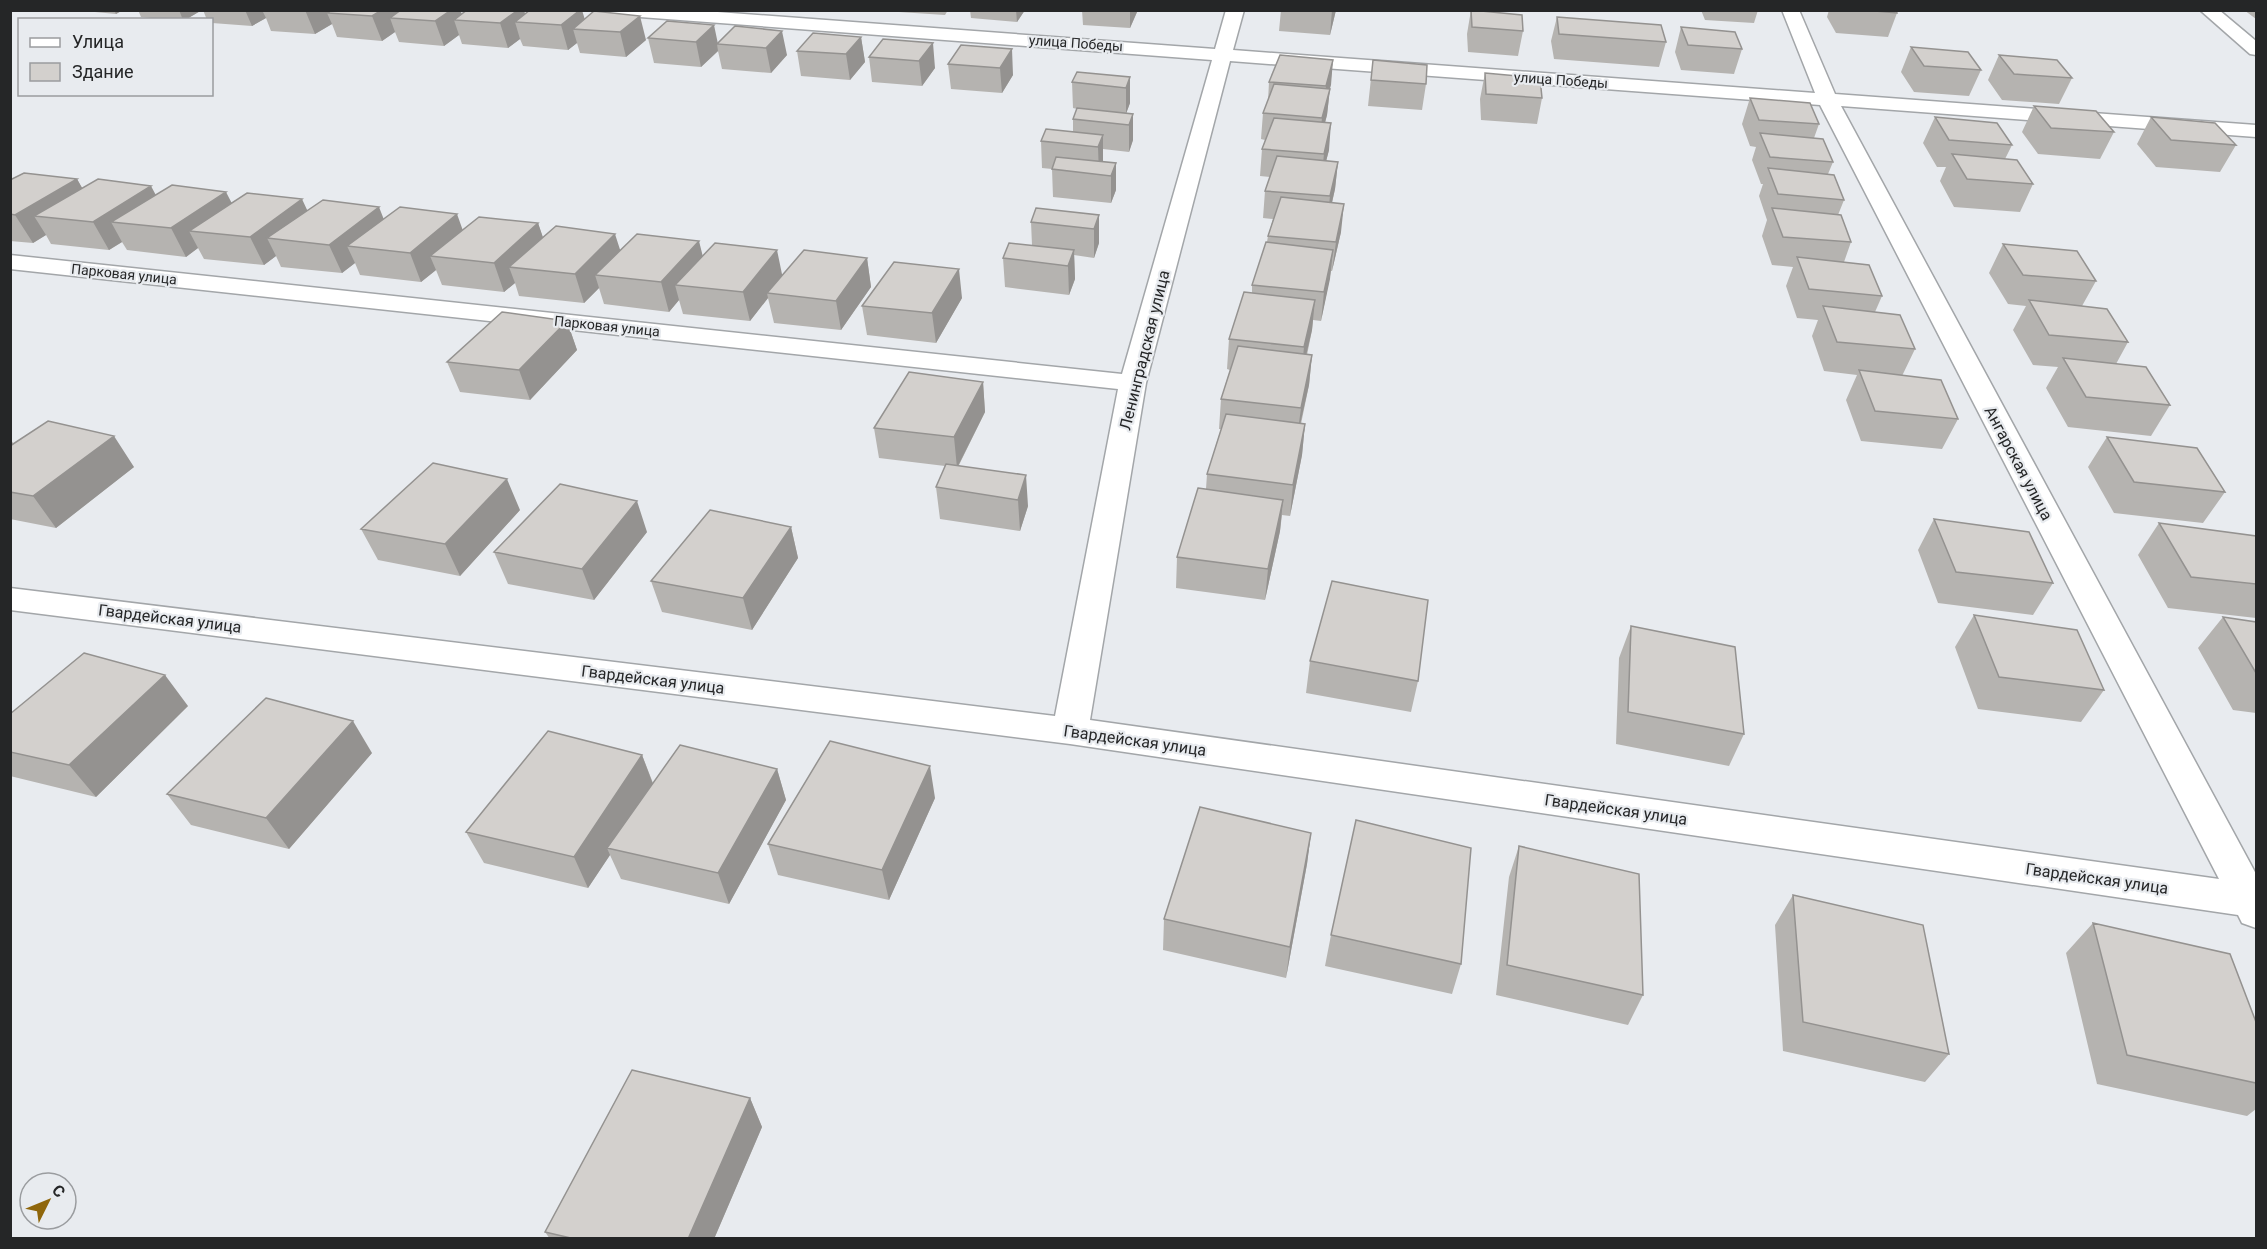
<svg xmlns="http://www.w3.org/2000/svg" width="2267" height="1249" font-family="Roboto,sans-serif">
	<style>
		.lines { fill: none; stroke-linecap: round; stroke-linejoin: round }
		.minor-casing { stroke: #a3a6a9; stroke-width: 3 }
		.minor { fill: #fff; fill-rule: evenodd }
		.wall { fill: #b5b3b0 }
		.shaded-wall { fill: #949290 }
		.building { fill: #d3d0cd; stroke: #949290; stroke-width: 1.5 }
		.labels { text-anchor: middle; stroke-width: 4.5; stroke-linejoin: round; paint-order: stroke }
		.far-street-label { font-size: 14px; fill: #252627; stroke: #e8ebef }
		.street-label { font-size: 16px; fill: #252627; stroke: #e8ebef }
	</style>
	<rect width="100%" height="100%" fill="#e8ebef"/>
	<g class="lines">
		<defs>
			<path id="minor" d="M605,10H691L1215,49L1226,10H1244L1233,50L1815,93L1782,10H1799L1835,94L2256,125V137L1841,106L2256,874V928L2242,923L2238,915L1070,744L10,610V588L1055,716L1118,389L10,269V255L1122,374L1212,60L613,15ZM1230,61L1820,105L2219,879L1090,720L1146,383Z
				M2200,10H2219L2256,41V55L2250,54Z"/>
		</defs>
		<!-- minor casing -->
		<use href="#minor" class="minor-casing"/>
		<!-- minor -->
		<use href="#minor" class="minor"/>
	</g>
	<!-- wall -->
	<path class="wall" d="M74,10H123L116,14Z
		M138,10H202L185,20H170L141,17Z
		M203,10H460L462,14L467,10H524L525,14L585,19L646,40L626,57L580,53L577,43L568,50L523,46L520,39L508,48L462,44L459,35L444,46L399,42L395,32L382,41L337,37L332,24L315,34L271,31L266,18L252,26L212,23V20H207Z
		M899,10H948L945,15L899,12Z
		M970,10H1025L1017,22L971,18Z
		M1082,10H1137V12L1130,28L1083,25Z
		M1281,10H1336L1330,35L1279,31Z
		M1471,10L1523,31L1518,56L1468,52L1467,34Z
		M1701,10H1758L1754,23L1705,20Z
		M1829,10H1896L1897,13L1888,37L1836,33L1827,17Z
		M2244,10H2256V19Z
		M1557,17L1666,42L1659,67L1554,59L1551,41Z
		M735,26L787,55L771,73L722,69L718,51L701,67L654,63L648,38L718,43Z
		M1681,27L1742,49L1734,74L1681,70L1675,52Z
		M861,37L865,62L850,80L801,76L797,51Z
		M883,39L935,68L922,86L872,82L869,57Z
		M961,45L1013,75L1002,93L951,89L948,64Z
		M1911,47L1981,70L1969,96L1914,92L1901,72Z
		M1999,55L2072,78L2059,104L2002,100L1988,80Z
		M1333,60L1327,115L1325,123L1329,150L1326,161L1338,162L1335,189L1332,203L1341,232L1332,271H1331L1321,321L1313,320L1312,330L1307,355H1312L1309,385L1301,424H1305L1302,455L1290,516L1282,515L1280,531L1265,600L1176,588L1177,557L1206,489L1207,474L1221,429H1219L1221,399L1230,370L1227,369L1229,339L1252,293V285L1267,242L1268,236L1273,219L1263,218L1265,191L1270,177L1260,176L1262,149L1265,140L1261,139L1263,113L1268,101L1269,82Z
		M1373,60L1426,84L1422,110L1368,106Z
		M1485,73L1542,98L1537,124L1481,120L1480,99Z
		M1130,77V103L1126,113L1133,140L1129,152L1103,149V162L1116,163V190L1111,203L1053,197L1052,169L1042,168L1041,141L1073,132V119L1077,109L1073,108L1072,82Z
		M1750,98L1819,124L1814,138L1833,162L1828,174L1844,200L1838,215L1851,242L1844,262L1882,296L1875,312L1915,349L1902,376L1958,419L1942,449L1861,441L1846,400L1857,375L1824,371L1812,336L1818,320L1797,318L1786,286L1793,267L1772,265L1762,236L1767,220L1759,196L1763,184H1761L1752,160L1756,147L1750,146L1742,124Z
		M2034,106L2114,132L2100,159L2038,154L2022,132Z
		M1935,117L2012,145L2005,159L2033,184L2020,212L1954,207L1940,181L1946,167H1937L1923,143Z
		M2151,117L2236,145L2220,172L2156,167L2137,144Z
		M77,179L82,188L307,210L384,219L463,230L538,223L543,238L620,250L702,256L782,276L867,258L871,287L841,330L774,323L768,298L750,321L683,314L679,300L669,312L604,304L599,288L584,303L519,296L515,283L504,292L442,285L436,270L421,282L360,275L355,263L342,273L281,267L276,256L264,265L204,259L198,248L186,257L127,250L122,242L109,250L51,244L46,235L33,243L10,241V180Z
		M1099,215V243L1094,258L1074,255L1075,279L1069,295L1005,287L1003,258L1032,245L1031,222Z
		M2003,244L2096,281L2082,306L2128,342L2116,364L2170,405L2151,436L2068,427L2046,388L2058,367L2033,365L2013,330L2026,306L2008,304L1989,273Z
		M962,298L936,343L867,335L862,306Z
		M567,321L577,350L530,400L460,392L447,362Z
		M983,382L985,412L959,465L1028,506L1020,531L940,519L936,487L945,466L879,458L874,428Z
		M2107,437L2225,492L2203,523L2114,513L2088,467Z
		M10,439L14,444L134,467L56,528L10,519Z
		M520,510L460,576L378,560L361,529Z
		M1934,519L2053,583L2033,615L1938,603L1918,550Z
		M2159,523L2256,536V618L2168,608L2138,555Z
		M791,527L798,558L752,630L662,612L651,581Z
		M647,532L594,600L508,584L494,552Z
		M1974,615L2104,690L2081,722L1978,709L1955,647Z
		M2223,617L2256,622V713L2233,710L2198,648Z
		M1631,626L1744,734L1729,766L1616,744L1619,658Z
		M1310,661L1418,681L1411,712L1306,693Z
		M188,706L96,797L10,776V714Z
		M372,753L289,849L191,825L167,794Z
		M642,755L653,783L777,769L786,800L729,904L621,879L610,855L588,888L484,863L466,832Z
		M935,798L889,900L778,875L768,844Z
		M1311,833L1307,864L1286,978L1163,950L1164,919Z
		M1519,846L1643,995L1628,1025L1496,995L1509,877Z
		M1793,895L1949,1054L1925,1082L1783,1051L1775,925Z
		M2093,923L2256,1022V1109L2247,1116L2097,1084L2066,953Z
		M1331,935L1461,964L1452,994L1325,966Z
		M750,1098L762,1127L714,1239H550L545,1232Z"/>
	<!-- shaded-wall -->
	<path class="shaded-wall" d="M114,10H123L116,14Z
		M179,10H202L185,20H183Z
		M245,10H262L266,18L252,26Z
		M305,10H338L327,13L332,24L315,34Z
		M382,10H401L390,18L395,32L382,41L372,16Z
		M451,10H460L464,20H454L459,35L444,46L435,21Z
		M518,10H524L527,23L515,22L520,39L508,48L500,23Z
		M580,10H582L588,30L573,29L577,43L568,50L561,25Z
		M1016,10H1025L1017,22Z
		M1130,10H1137V12L1130,28Z
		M1332,10H1336L1330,35Z
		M640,16L646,40L626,57L620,32Z
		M714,25L718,44H717L718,51L701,67L696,42Z
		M782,31L787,55L771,73L766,48Z
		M861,37L865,62L850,80L846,54Z
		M933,43L935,68L922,86L919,61Z
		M1012,49L1013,75L1002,93L1000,68Z
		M1333,60L1331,85L1323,112L1326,86Z
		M1130,77V103L1126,114V88Z
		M1330,89L1327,115L1319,144L1322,118Z
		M1133,114V140L1129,152V125Z
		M1331,123L1329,150L1321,181L1324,154Z
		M1103,135V162L1099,174L1098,147Z
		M1338,162L1335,189L1327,224L1330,196Z
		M1116,163V190L1111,203V176Z
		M77,179L93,207L34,216L46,235L33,243L15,215Z
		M151,186L166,214L111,222L122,242L109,250L93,222Z
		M226,192L240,219L189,231L198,248L186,257L171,228Z
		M302,199L315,227L267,238L276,256L264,265L250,237Z
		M1344,204L1341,232L1332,271L1336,242Z
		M379,207L390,235L347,246L355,263L342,273L329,245Z
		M457,214L467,242L430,256L436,270L421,282L410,253Z
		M1099,215V243L1094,258V229Z
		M538,223L548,252L509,267L515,283L504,292L494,263Z
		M615,234L624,262L595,275L599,288L584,303L575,274Z
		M699,241L706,269L675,285L679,300L669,312L661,282Z
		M777,250L783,279L767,293L768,298L750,321L743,292Z
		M1074,250L1075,279L1069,295L1068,266Z
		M1333,250L1330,279L1321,321L1324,292Z
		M867,258L871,287L841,330L836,301Z
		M959,269L962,298L936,343L932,313Z
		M1315,300L1312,330L1301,377L1304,347Z
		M567,321L577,350L530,400L519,370Z
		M1312,355L1309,385L1297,438L1301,408Z
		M983,382L985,412L957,468L954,437Z
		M1305,424L1302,455L1290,516L1293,485Z
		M114,436L134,467L56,528L33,496Z
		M1026,475L1028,506L1020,531L1018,500Z
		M507,479L520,510L460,576L445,544Z
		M1283,500L1280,531L1265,600L1268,569Z
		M637,501L647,532L594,600L582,569Z
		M791,527L798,558L752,630L743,598Z
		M165,675L188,706L96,797L69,765Z
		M353,721L372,753L289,849L266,818Z
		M642,755L654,787L607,848L610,855L588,888L574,857Z
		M930,766L935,798L889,900L882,870Z
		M777,769L786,800L729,904L718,873Z
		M1311,833L1307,864L1286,978L1290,947Z
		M750,1098L762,1127L714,1239H688Z"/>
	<!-- building -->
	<path class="building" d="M332,10H382L372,16L327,13Z
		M401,10H451L435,21L390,18Z
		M467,10H518L500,23L454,20Z
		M530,10H580L561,25L515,22Z
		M1471,10L1522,15L1523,31L1472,27Z
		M1863,10H1896L1897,13Z
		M594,11L640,16L620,32L573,29Z
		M1557,17L1661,25L1666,42L1559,34Z
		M667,21L714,25L696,42L648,38Z
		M735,26L782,31L766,48L717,44Z
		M1681,27L1735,32L1742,49L1688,45Z
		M813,33L861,37L846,54L797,51Z
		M883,39L933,43L919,61L869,57Z
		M961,45L1012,49L1000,68L948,64Z
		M1911,47L1968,52L1981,70L1924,66Z
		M1280,55L1333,60L1326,86L1269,82Z
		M1999,55L2057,60L2072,78L2014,74Z
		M1373,60L1427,65L1426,84L1371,80Z
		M1077,72L1130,77L1126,88L1072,82Z
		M1485,73L1540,78L1542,98L1486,94Z
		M1274,84L1330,89L1322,118L1263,113Z
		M1750,98L1810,103L1819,124L1759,120Z
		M2034,106L2096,111L2114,132L2051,128Z
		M1077,108L1133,114L1129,125L1073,119Z
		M1935,117L1997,123L2012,145L1949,140Z
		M2151,117L2215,123L2236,145L2171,140Z
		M1274,118L1331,123L1324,154L1262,149Z
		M1046,129L1103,135L1098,147L1041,141Z
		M1760,133L1823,139L1833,162L1770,157Z
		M1952,154L2017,160L2033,184L1967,179Z
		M1277,156L1338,162L1330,196L1265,191Z
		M1056,157L1116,163L1111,176L1052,169Z
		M1768,168L1834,175L1844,200L1778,194Z
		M24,173L77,179L15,215L10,214V180Z
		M98,179L151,186L93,222L34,216Z
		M172,185L226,192L171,228L111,222Z
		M247,193L302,199L250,237L189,231Z
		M1281,197L1344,204L1336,242L1268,236Z
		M323,200L379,207L329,245L267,238Z
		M400,207L457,214L410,253L347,246Z
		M1036,208L1099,215L1094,229L1031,222Z
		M1772,208L1841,215L1851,242L1783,237Z
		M479,217L538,223L494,263L430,256Z
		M556,226L615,234L575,274L509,267Z
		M637,234L699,241L661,282L595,275Z
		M1266,242L1333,250L1324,292L1252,285Z
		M715,243L777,250L743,292L675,285Z
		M1009,243L1074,250L1068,266L1003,258Z
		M2003,244L2077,251L2096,281L2023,275Z
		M804,250L867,258L836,301L767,293Z
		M1797,257L1869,265L1882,296L1809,289Z
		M894,262L959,269L932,313L862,306Z
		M1244,292L1315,300L1304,347L1229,339Z
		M2029,300L2107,309L2128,342L2049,335Z
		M1823,306L1900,315L1915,349L1837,342Z
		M502,312L567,321L519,370L447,362Z
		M1238,346L1312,355L1301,408L1221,399Z
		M2063,358L2146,367L2170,405L2086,397Z
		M1859,370L1941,380L1958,419L1875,411Z
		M909,372L983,382L954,437L874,428Z
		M1226,414L1305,424L1293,485L1207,474Z
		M48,421L114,436L33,496L10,492V446Z
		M2107,437L2197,448L2225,492L2134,482Z
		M433,463L507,479L445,544L361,529Z
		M946,464L1026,475L1018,500L936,487Z
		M560,484L637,501L582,569L494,552Z
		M1198,488L1283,500L1268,569L1177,557Z
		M710,510L791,527L743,598L651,581Z
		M1934,519L2029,532L2053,583L1956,572Z
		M2159,523L2256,536V584L2191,577Z
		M1332,581L1428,600L1418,681L1310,661Z
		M1974,615L2077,630L2104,690L1999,677Z
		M2223,617L2256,622V673Z
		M1631,626L1735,647L1744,734L1628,712Z
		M84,653L165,675L69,765L10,752V714Z
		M266,698L353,721L266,818L167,794Z
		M548,731L642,755L574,857L466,832Z
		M830,741L930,766L882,870L768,844Z
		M680,745L777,769L718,873L607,848Z
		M1200,807L1311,833L1290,947L1164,919Z
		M1356,820L1471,848L1461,964L1331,935Z
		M1519,846L1639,874L1643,995L1507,965Z
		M1793,895L1923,925L1949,1054L1803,1022Z
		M2093,923L2230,954L2256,1022V1083L2127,1055Z
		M632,1070L750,1098L688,1239H575L545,1232Z"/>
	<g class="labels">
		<!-- far-street labels -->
		<g class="far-street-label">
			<text transform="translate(1076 43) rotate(4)" y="5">улица Победы</text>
			<text transform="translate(1561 80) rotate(4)" y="5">улица Победы</text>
			<text transform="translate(124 274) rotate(6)" y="5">Парковая улица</text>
			<text transform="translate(607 326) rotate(6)" y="5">Парковая улица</text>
		</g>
		<!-- street labels -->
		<g class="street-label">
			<text transform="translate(1144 350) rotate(-76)" y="6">Ленинградская улица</text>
			<text transform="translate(2019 463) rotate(62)" y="6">Ангарская улица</text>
			<text transform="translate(170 618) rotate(7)" y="6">Гвардейская улица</text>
			<text transform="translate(653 679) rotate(7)" y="6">Гвардейская улица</text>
			<text transform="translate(1135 740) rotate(8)" y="6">Гвардейская улица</text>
			<text transform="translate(1616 809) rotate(8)" y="6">Гвардейская улица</text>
			<text transform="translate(2097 878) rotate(8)" y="6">Гвардейская улица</text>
		</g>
	</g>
	<!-- border -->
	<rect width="2267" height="1249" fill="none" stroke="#252627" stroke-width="24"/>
	<!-- legend -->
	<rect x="18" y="18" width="195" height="78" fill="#e8ebef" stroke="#9a9c9f" stroke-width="1.5"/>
	<rect x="30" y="38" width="30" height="9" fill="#ffffff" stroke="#9a9c9f" stroke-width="1.5"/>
	<text x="72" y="48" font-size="18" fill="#252627">Улица</text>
	<rect x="30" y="63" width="30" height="18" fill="#d3d0cd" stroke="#9a9c9f" stroke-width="1.5"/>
	<text x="72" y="78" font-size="18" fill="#252627">Здание</text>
	<!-- north arrow -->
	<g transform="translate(48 1201) rotate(47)"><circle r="28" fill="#e8ebef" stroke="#9a9c9f" stroke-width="1.5"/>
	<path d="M0-4.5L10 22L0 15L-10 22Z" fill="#8f660b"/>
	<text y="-9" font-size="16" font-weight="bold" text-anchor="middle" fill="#252627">С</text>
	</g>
</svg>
